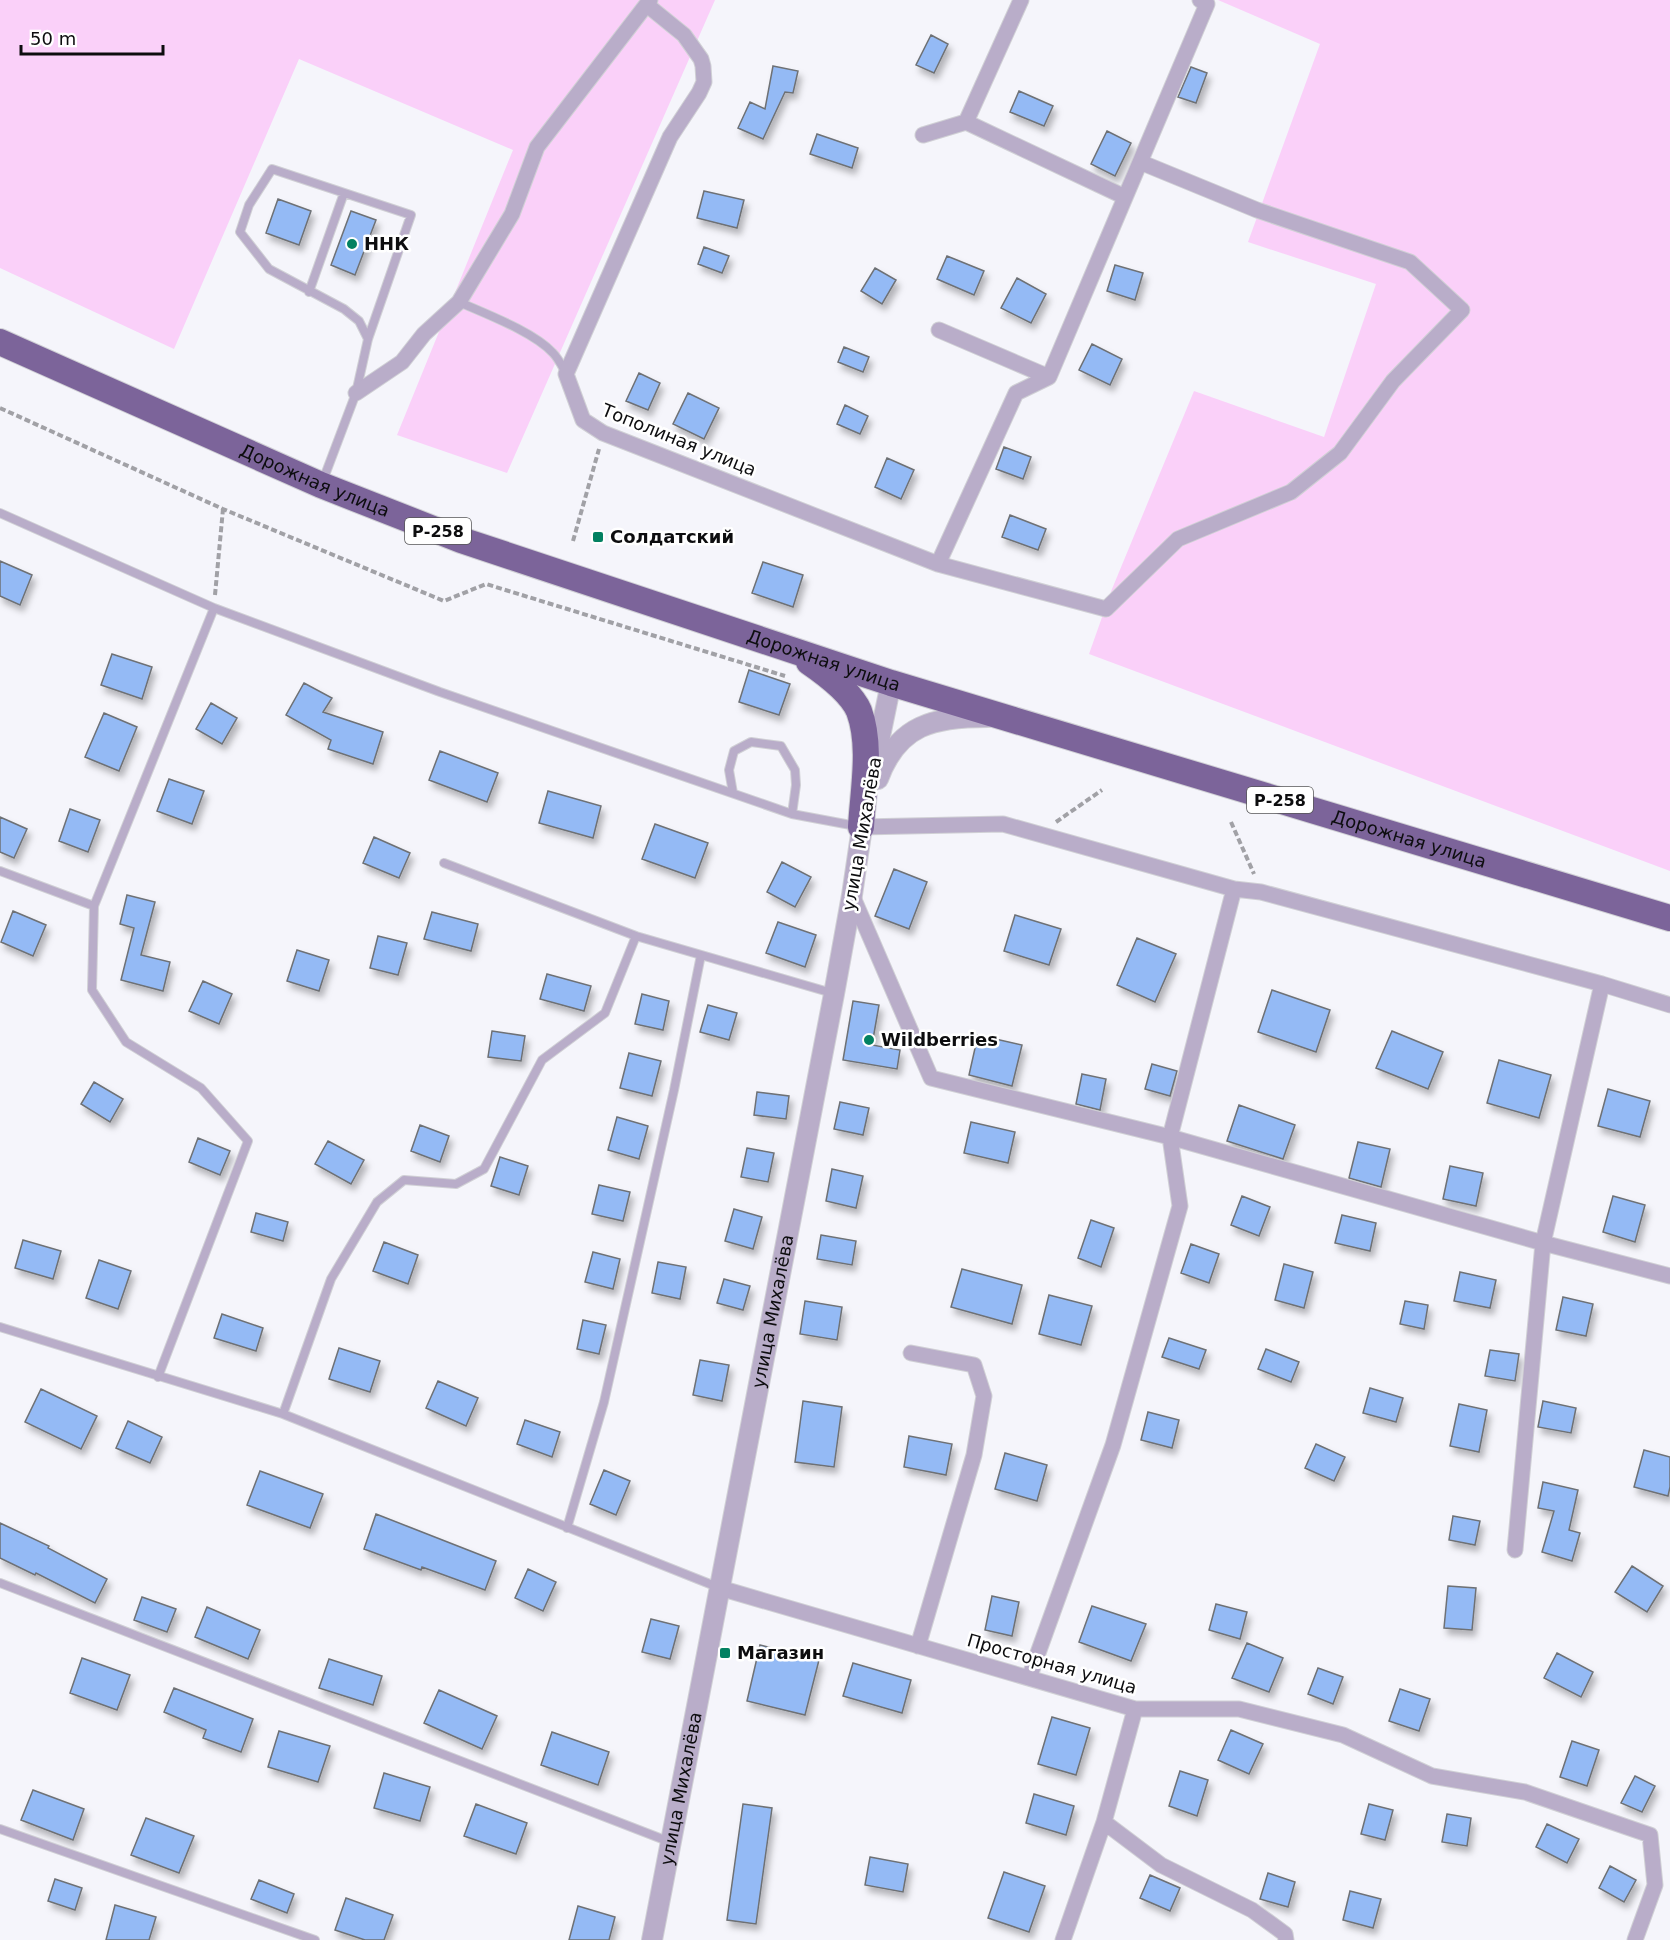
<svg xmlns="http://www.w3.org/2000/svg" width="1670" height="1940" font-family="'DejaVu Sans',sans-serif">
	<style>
		.green { fill: #fad0f9 }
		.building { fill: #94baf5; stroke: #6e7175; stroke-width: 1.5; filter: url(#shadow) }
		.lines { fill: none; stroke-linecap: round; stroke-linejoin: round }
		.service-casing { stroke: #d0d0d5; stroke-width: 10 }
		.minor-casing { stroke: #d0d0d5; stroke-width: 17 }
		.tertiary-casing { stroke: #d0d0d5; stroke-width: 22 }
		.trunk-casing { stroke: #d0d0d5; stroke-width: 28 }
		.path { stroke: #a1a1a6; stroke-width: 4; stroke-dasharray: 6 3; stroke-linecap: butt }
		.service { stroke: #b9adc9; stroke-width: 8 }
		.minor { stroke: #b9adc9; stroke-width: 15 }
		.tertiary { stroke: #b9adc9; stroke-width: 20 }
		.trunk { stroke: #7c649a; stroke-width: 26 }
		.poi-dot { fill: #038161; stroke: #fff; stroke-width: 2 }
		.labels { text-anchor: middle; stroke-width: 5; stroke-linejoin: round; paint-order: stroke }
		.shield { fill: #fff; stroke: #565657; stroke-width: 1.5 }
		.shield-label { font-size: 16px; font-weight: bold; fill: #0d0d0f }
		.poi-label { font-size: 18px; font-weight: bold; fill: #0d0d0f; stroke: #fff; text-anchor: start }
		.street-label { font-size: 18px; fill: #0d0d0f; stroke: #fff }
	</style>
	<defs>
		<filter id="shadow"><feDropShadow dx="3.5" dy="6" stdDeviation="3" flood-color="#0004"/></filter>
	</defs>
	<rect width="100%" height="100%" fill="#f5f5fb"/>
	<!-- green -->
	<path class="green" d="M0,0H715L507,473L397,435L513,150L299,59L174,349L0,268Z
		M1218,0H1670V871L1089,654L1112,589L1194,391L1324,437L1376,284L1248,242L1320,44Z"/>
	<!-- building -->
	<path class="building" d="M931,35L948,44L934,73L916,65Z
		M773,66L798,71L793,93L785,92L763,139L738,128L750,102L765,109Z
		M1191,67L1207,73L1196,103L1178,97Z
		M1019,91L1053,106L1044,126L1010,112Z
		M1107,131L1131,143L1115,176L1091,164Z
		M817,134L858,148L852,168L810,154Z
		M704,191L744,200L737,228L697,218Z
		M278,199L311,211L299,245L266,233Z
		M351,211L376,220L355,275L331,265Z
		M704,247L729,256L722,273L698,264Z
		M947,256L984,271L974,295L937,279Z
		M1115,265L1143,273L1135,300L1107,291Z
		M875,268L896,280L882,304L861,291Z
		M1017,278L1046,294L1031,323L1001,308Z
		M1092,344L1122,359L1110,385L1079,370Z
		M844,347L869,357L863,372L838,362Z
		M639,373L660,383L648,410L626,401Z
		M688,393L719,408L704,439L673,424Z
		M845,405L868,416L860,434L837,424Z
		M1004,447L1031,457L1023,479L996,469Z
		M887,458L914,470L901,499L875,487Z
		M1010,515L1046,529L1038,550L1002,537Z
		M0,561L32,575L20,605L0,596Z
		M763,562L803,575L793,607L752,593Z
		M112,654L152,667L142,699L101,685Z
		M749,670L790,684L779,715L739,702Z
		M304,683L332,698L323,712L383,732L373,764L328,749L331,740L286,715Z
		M211,703L237,718L222,744L196,729Z
		M104,713L137,727L119,771L85,757Z
		M440,751L498,773L487,802L429,780Z
		M169,779L204,791L192,824L157,811Z
		M548,791L601,806L593,838L539,823Z
		M70,809L100,820L88,852L59,841Z
		M0,817L27,829L14,858L0,852Z
		M655,824L708,843L695,878L642,859Z
		M374,837L410,853L399,878L363,863Z
		M782,862L811,877L795,907L767,892Z
		M894,869L927,882L909,929L875,916Z
		M127,895L155,902L141,955L170,962L163,991L121,980L134,928L120,924Z
		M13,911L46,925L33,956L1,942Z
		M432,912L478,924L471,951L424,939Z
		M1015,915L1061,929L1049,965L1004,951Z
		M778,922L816,935L805,967L766,953Z
		M378,936L407,943L398,975L370,968Z
		M1137,938L1176,954L1155,1002L1117,985Z
		M297,950L329,960L319,991L287,981Z
		M547,974L591,986L584,1011L540,999Z
		M203,981L232,994L219,1024L189,1011Z
		M1272,990L1330,1010L1316,1052L1258,1032Z
		M642,994L669,1001L663,1030L635,1024Z
		M853,1001L879,1005L872,1045L900,1050L897,1069L843,1060Z
		M708,1005L737,1013L729,1040L700,1032Z
		M492,1031L525,1036L521,1061L488,1057Z
		M1392,1031L1443,1052L1428,1089L1376,1068Z
		M978,1035L1022,1045L1012,1086L969,1075Z
		M629,1053L661,1061L652,1096L620,1088Z
		M1499,1060L1551,1075L1539,1118L1487,1103Z
		M1152,1064L1177,1071L1170,1096L1145,1089Z
		M1082,1074L1106,1079L1100,1110L1076,1104Z
		M94,1082L123,1099L110,1122L81,1104Z
		M1608,1089L1650,1101L1640,1137L1598,1126Z
		M757,1092L789,1096L786,1119L754,1115Z
		M840,1102L869,1108L863,1135L834,1129Z
		M1239,1105L1295,1125L1283,1159L1227,1141Z
		M617,1117L648,1126L639,1159L608,1150Z
		M971,1122L1015,1132L1008,1163L964,1153Z
		M420,1125L449,1136L440,1162L411,1151Z
		M198,1138L230,1151L220,1175L189,1162Z
		M328,1141L364,1160L351,1184L315,1164Z
		M1358,1142L1390,1149L1381,1187L1349,1178Z
		M747,1148L774,1153L768,1182L741,1177Z
		M500,1157L528,1166L519,1195L491,1186Z
		M1450,1166L1483,1173L1476,1206L1443,1199Z
		M832,1169L863,1176L856,1208L826,1201Z
		M599,1185L630,1192L623,1221L592,1214Z
		M1242,1196L1270,1207L1259,1236L1231,1225Z
		M1613,1196L1645,1205L1635,1242L1603,1232Z
		M734,1209L762,1217L753,1249L725,1241Z
		M256,1213L288,1222L283,1241L251,1232Z
		M1342,1215L1376,1223L1370,1251L1335,1243Z
		M1091,1220L1114,1228L1101,1267L1078,1258Z
		M821,1235L856,1241L852,1265L817,1259Z
		M23,1240L61,1251L53,1279L15,1268Z
		M384,1242L418,1255L408,1284L373,1271Z
		M1191,1244L1219,1254L1209,1283L1181,1273Z
		M593,1252L620,1259L613,1289L585,1282Z
		M99,1260L131,1271L118,1309L86,1298Z
		M658,1262L686,1267L680,1299L652,1293Z
		M1284,1264L1313,1272L1304,1308L1275,1300Z
		M962,1269L1022,1285L1012,1324L951,1307Z
		M1460,1272L1496,1280L1490,1308L1454,1301Z
		M724,1279L750,1286L743,1310L717,1303Z
		M1049,1295L1092,1306L1081,1345L1039,1334Z
		M1563,1297L1593,1304L1586,1336L1556,1330Z
		M805,1301L842,1307L837,1340L800,1334Z
		M1405,1301L1428,1305L1424,1329L1400,1324Z
		M222,1314L263,1328L256,1351L214,1338Z
		M583,1320L606,1325L599,1354L577,1349Z
		M1169,1338L1206,1350L1199,1369L1162,1357Z
		M339,1348L380,1361L370,1392L329,1379Z
		M1266,1349L1299,1362L1291,1382L1258,1369Z
		M1490,1350L1519,1354L1515,1381L1485,1376Z
		M700,1360L729,1365L722,1401L693,1395Z
		M438,1381L478,1398L466,1426L426,1408Z
		M1370,1388L1403,1398L1396,1422L1363,1413Z
		M41,1389L97,1416L81,1449L25,1422Z
		M803,1401L842,1407L834,1467L795,1462Z
		M1543,1401L1576,1408L1571,1433L1538,1427Z
		M1459,1404L1487,1410L1479,1452L1450,1446Z
		M1148,1412L1179,1420L1172,1448L1141,1440Z
		M525,1420L560,1432L552,1457L517,1444Z
		M128,1421L162,1437L150,1463L116,1448Z
		M909,1436L952,1444L946,1475L904,1467Z
		M1316,1444L1345,1457L1334,1481L1305,1468Z
		M1644,1450L1670,1457V1487L1668,1496L1634,1487Z
		M1005,1453L1047,1465L1037,1501L995,1489Z
		M604,1470L630,1481L616,1515L590,1504Z
		M260,1471L323,1494L310,1528L247,1505Z
		M1543,1482L1578,1490L1569,1530L1580,1533L1572,1561L1542,1552L1554,1511L1538,1508Z
		M376,1514L496,1561L485,1590L422,1567L421,1570L364,1549Z
		M1453,1516L1480,1521L1475,1545L1449,1540Z
		M0,1523L49,1546L48,1548L107,1579L95,1603L36,1573L35,1575L0,1558Z
		M1632,1566L1663,1586L1647,1612L1615,1592Z
		M528,1569L556,1582L543,1611L515,1598Z
		M1448,1586L1476,1588L1472,1630L1444,1628Z
		M992,1596L1019,1602L1012,1636L985,1630Z
		M142,1597L176,1609L167,1632L134,1620Z
		M1216,1604L1247,1612L1240,1639L1209,1630Z
		M1092,1606L1146,1624L1131,1661L1079,1642Z
		M207,1607L260,1630L248,1659L195,1637Z
		M651,1619L679,1626L670,1659L642,1652Z
		M1247,1643L1283,1658L1269,1692L1232,1678Z
		M760,1645L819,1660L805,1715L747,1701Z
		M1557,1653L1593,1672L1581,1697L1544,1678Z
		M82,1658L130,1675L117,1710L70,1693Z
		M329,1659L382,1676L373,1705L319,1688Z
		M853,1663L911,1680L902,1713L843,1696Z
		M1318,1668L1343,1677L1333,1704L1308,1694Z
		M174,1688L253,1719L241,1752L203,1738L206,1730L164,1712Z
		M1400,1689L1430,1699L1419,1731L1389,1721Z
		M439,1690L497,1716L482,1749L424,1723Z
		M1052,1717L1090,1728L1076,1775L1038,1764Z
		M1231,1730L1263,1744L1249,1774L1218,1760Z
		M279,1731L330,1746L318,1782L268,1767Z
		M552,1732L609,1752L598,1785L541,1765Z
		M1572,1741L1599,1750L1587,1786L1560,1777Z
		M1180,1771L1208,1780L1197,1816L1169,1806Z
		M384,1773L430,1787L420,1821L374,1808Z
		M1635,1776L1655,1786L1642,1812L1621,1803Z
		M33,1790L84,1809L73,1840L21,1820Z
		M1034,1794L1074,1806L1066,1835L1026,1823Z
		M476,1804L527,1823L516,1854L464,1836Z
		M743,1804L772,1808L756,1924L727,1920Z
		M1369,1804L1393,1810L1385,1840L1361,1834Z
		M1447,1814L1471,1818L1467,1846L1442,1842Z
		M146,1818L194,1836L179,1873L131,1855Z
		M1547,1824L1579,1839L1567,1863L1536,1847Z
		M870,1857L908,1864L903,1892L865,1885Z
		M1610,1866L1636,1880L1624,1902L1599,1888Z
		M1004,1872L1045,1886L1029,1932L988,1918Z
		M1268,1873L1295,1882L1288,1907L1260,1899Z
		M1150,1875L1180,1888L1170,1911L1140,1898Z
		M55,1879L82,1888L75,1910L48,1901Z
		M259,1880L294,1894L287,1913L251,1899Z
		M1350,1891L1381,1899L1373,1928L1343,1920Z
		M346,1898L393,1915L384,1940H365L335,1930Z
		M115,1905L156,1917L149,1940H106Z
		M578,1906L615,1917L609,1940H569Z"/>
	<g class="lines">
		<defs>
			<path id="service" d="M309,292L344,193
				M459,302C486,314 534,332 553,353C558,358 562,366 566,373
				M322,483L356,393L368,339L411,215L272,169L249,205L240,232L269,269L344,309L359,321L368,339
				M0,513L214,608L440,692L792,814L856,826
				M733,793L729,770L734,751L751,742L781,746L795,770L796,785L792,814
				M444,863L636,936L832,993
				M0,871L94,906L214,608
				M94,906L92,990L126,1042L201,1088L248,1141L158,1377
				M0,1327L283,1414L720,1588
				M283,1414L331,1279L377,1202L404,1180L456,1184L484,1169L542,1060L605,1013L636,936
				M567,1528L604,1402L674,1090L701,955
				M0,1583L670,1842
				M0,1829L315,1940"/>
			<path id="minor" d="M647,5L684,35L701,59L703,66L704,82L699,93L670,137L566,374L583,420L603,433L938,564L1106,609L1178,539L1291,492L1340,453L1393,381L1462,310L1410,262L1257,210L1140,162
				M966,122L1021,0
				M923,135L966,122L1125,197
				M939,330L1049,377
				M356,393L402,362L424,334L459,302L512,214L537,147L650,0
				M938,564L1016,393L1049,377L1207,4L1200,0
				M861,827L1003,824L1234,889L1261,892L1602,984L1670,1005
				M852,895L931,1078L1170,1137L1543,1243L1670,1276
				M911,1353L974,1365L984,1396L974,1455L918,1646
				M1515,1550L1543,1243L1602,984
				M720,1588L1135,1709H1239L1343,1735L1432,1776L1525,1792L1650,1835L1655,1885L1635,1940
				M1029,1678L1113,1445L1180,1206L1170,1137L1234,889
				M1104,1822L1161,1865L1252,1910L1285,1934L1286,1940
				M1063,1940L1104,1822L1135,1709"/>
			<g id="tertiary">
				<path d="M873,770L891,683"/>
				<path d="M878,779C898,724 934,717 988,717"/>
				<path id="s1" d="M652,1940L834,994L852,895L864,814"/>
			</g>
			<g id="trunk">
				<path id="s2" d="M0,342L321,485L461,540L891,683L1670,918"/>
				<path d="M809,662C825,673 851,692 859,711C872,746 863,790 861,827"/>
			</g>
		</defs>
		<!-- service casing -->
		<use href="#service" class="service-casing"/>
		<!-- minor casing -->
		<use href="#minor" class="minor-casing"/>
		<!-- tertiary casing -->
		<use href="#tertiary" class="tertiary-casing"/>
		<!-- trunk casing -->
		<use href="#trunk" class="trunk-casing"/>
		<!-- path -->
		<path class="path" d="M0,408L223,509L444,601L486,584L785,676
			M573,541L599,449
			M215,595L223,509
			M1056,822L1102,790
			M1231,822L1254,874"/>
		<!-- service -->
		<use href="#service" class="service"/>
		<!-- minor -->
		<use href="#minor" class="minor"/>
		<!-- tertiary -->
		<use href="#tertiary" class="tertiary"/>
		<!-- trunk -->
		<use href="#trunk" class="trunk"/>
	</g>
	<!-- markers -->
	<g class="poi-dot">
		<circle cx="352" cy="244" r="6"/>
		<rect x="592" y="531" width="12" height="12" rx="3"/>
		<circle cx="869" cy="1040" r="6"/>
		<rect x="719" y="1647" width="12" height="12" rx="3"/>
	</g>
	<g class="labels">
		<!-- shield labels -->
		<g class="shield">
			<rect x="405" y="518" width="66" height="26" rx="4.5"/>
			<rect x="1247" y="787" width="66" height="26" rx="4.5"/>
		</g>
		<g class="shield-label">
			<text x="438" y="537">Р-258</text>
			<text x="1280" y="806">Р-258</text>
		</g>
		<!-- poi labels -->
		<g class="poi-label">
			<text x="364" y="250">ННК</text>
			<text x="610" y="543">Солдатский</text>
			<text x="881" y="1046">Wildberries</text>
			<text x="737" y="1659">Магазин</text>
		</g>
		<!-- street labels -->
		<g class="street-label">
			<text transform="translate(679 440) rotate(22)" y="6">Тополиная улица</text>
			<text dy="6" stroke="none"><textPath href="#s2" startOffset="344">Дорожная улица</textPath></text>
			<text dy="6" stroke="none"><textPath href="#s2" startOffset="884">Дорожная улица</textPath></text>
			<text transform="translate(862 834) rotate(-80)" y="6">улица Михалёва</text>
			<text dy="6" stroke="none"><textPath href="#s2" startOffset="1496">Дорожная улица</textPath></text>
			<text dy="6" stroke="none"><textPath href="#s1" startOffset="640">улица Михалёва</textPath></text>
			<text transform="translate(1052 1664) rotate(16)" y="6">Просторная улица</text>
			<text dy="6" stroke="none"><textPath href="#s1" startOffset="154">улица Михалёва</textPath></text>
		</g>
	</g>
	<!-- scale -->
	<path d="M21 45v9h142v-9" fill="none" stroke="#0d0d0f" stroke-width="3"/>
	<text x="30" y="45" font-size="18" fill="#0d0d0f" stroke="#ffffff" stroke-width="4.5" paint-order="stroke">50 m</text>
</svg>
